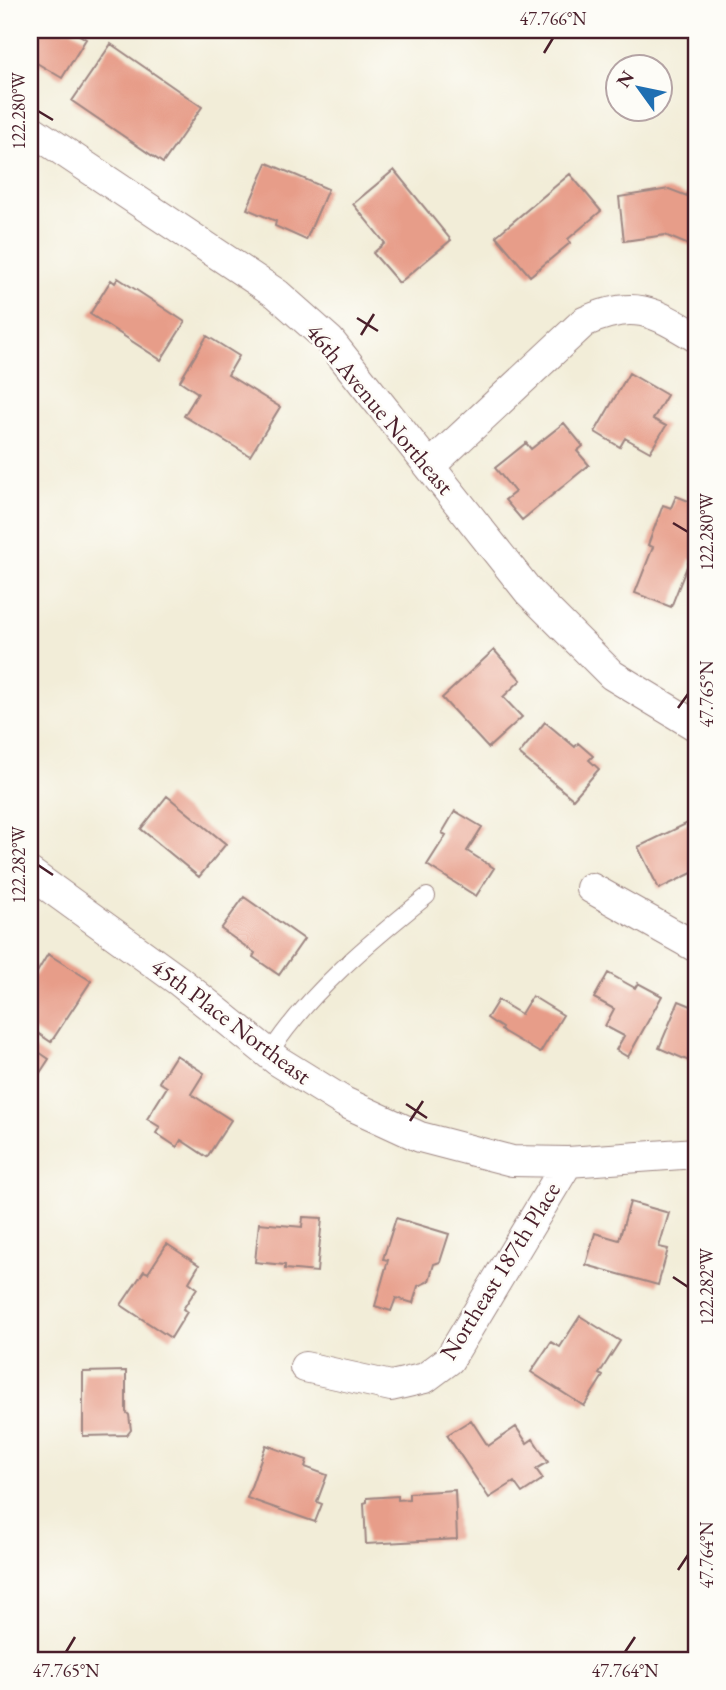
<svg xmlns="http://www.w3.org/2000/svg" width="726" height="1690" font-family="'EB Garamond',serif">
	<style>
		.building { fill: #e79d89 }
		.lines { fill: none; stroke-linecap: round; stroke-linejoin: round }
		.service-casing { stroke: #9e8682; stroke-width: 18 }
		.minor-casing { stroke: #9e8682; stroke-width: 32 }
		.service { stroke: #fff; stroke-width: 16 }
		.minor { stroke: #fff; stroke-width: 30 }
		.ticks { fill: none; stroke: #4a1f2b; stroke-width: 2.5 }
		.labels { text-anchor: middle; stroke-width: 5; stroke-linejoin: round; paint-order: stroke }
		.street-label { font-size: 24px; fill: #4a1f2b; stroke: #fdfcf7 }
		.neatline { fill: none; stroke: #4a1f2b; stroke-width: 2.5 }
		.ticks-label { font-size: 18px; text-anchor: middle; fill: #4a1f2b }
	</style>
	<rect width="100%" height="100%" fill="#fdfcf7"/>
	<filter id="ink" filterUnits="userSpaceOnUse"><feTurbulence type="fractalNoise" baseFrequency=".0143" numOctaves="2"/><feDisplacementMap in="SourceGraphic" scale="14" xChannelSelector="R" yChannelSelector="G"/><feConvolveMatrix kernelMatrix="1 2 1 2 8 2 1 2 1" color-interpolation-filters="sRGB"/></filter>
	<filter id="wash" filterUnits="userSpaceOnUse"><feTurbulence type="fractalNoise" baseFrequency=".00686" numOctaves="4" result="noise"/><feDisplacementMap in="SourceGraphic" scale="28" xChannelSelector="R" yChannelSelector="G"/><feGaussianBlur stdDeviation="1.57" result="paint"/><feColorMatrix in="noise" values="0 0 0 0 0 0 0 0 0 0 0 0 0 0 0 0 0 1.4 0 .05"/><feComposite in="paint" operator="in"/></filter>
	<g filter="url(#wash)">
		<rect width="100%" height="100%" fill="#f2edd8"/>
		<g id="blocks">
			<!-- building -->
			<path class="building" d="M30,30H71L86,39L62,78L30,59Z
				M111,44L202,107L163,163L72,101Z
				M267,163L328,189L306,240L275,226L276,221L247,209Z
				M394,170L451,240L399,283L373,253L385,243L353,204Z
				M570,174L601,211L568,239L570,243L530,276L496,236Z
				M690,188L696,190V248L665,235L624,241L619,197L669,189L687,196Z
				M118,278L185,322L161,360L90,314L111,280L115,283Z
				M207,336L239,356L228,375L280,407L250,456L184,416L198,393L180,381Z
				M629,373L667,395L653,419L666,426L650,452L625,438L620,447L595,432Z
				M564,423L583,446L577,451L589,465L522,520L505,500L515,492L495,468L526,443L531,449Z
				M676,496L696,504V561L690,559L671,607L635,593L653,547L648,545L663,505L671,508Z
				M494,650L521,680L503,697L522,717L488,748L442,698Z
				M545,722L575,747L578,743L593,756L589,760L599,769L573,799L519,754Z
				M167,796L226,844L199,877L141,829Z
				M455,811L482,827L467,851L494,868L476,896L427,865L446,835L442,833Z
				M696,819V871L659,889L638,847Z
				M244,897L304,939L279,975L253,957L255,953L221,929Z
				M48,954L91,981L51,1042L30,1028V984Z
				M608,973L635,988L638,983L662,996L628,1057L616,1050L624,1036L605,1026L614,1009L594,998Z
				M532,996L563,1015L540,1053L501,1030L502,1028L487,1018L498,1000L521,1014Z
				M679,1001L696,1008V1064L659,1048Z
				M30,1046L49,1059L30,1088Z
				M176,1055L204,1073L191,1094L231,1120L207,1157L181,1140L177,1147L156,1133L160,1127L147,1119L167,1087L159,1082Z
				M630,1202L669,1213L659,1247L668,1249L658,1285L586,1265L595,1233L619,1240Z
				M303,1217L322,1218L317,1272L285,1269V1265L255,1262L259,1223L302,1227Z
				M396,1218L449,1234L440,1262L434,1264L429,1281L418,1286L413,1303L396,1298L391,1311L375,1306L388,1260L383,1259Z
				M167,1244L199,1265L189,1282L197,1288L183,1309L187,1312L171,1338L121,1305L144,1271L148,1273Z
				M580,1316L620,1341L599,1374L603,1376L584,1406L531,1372L551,1342L560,1347Z
				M126,1371V1412L129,1415L131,1430L127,1435L83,1436V1372Z
				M471,1420L488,1446L516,1427L527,1443L533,1439L548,1462L536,1469L543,1479L522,1493L514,1482L489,1498L447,1435Z
				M266,1445L307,1460L305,1467L327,1475L317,1502L322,1504L315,1522L247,1498Z
				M455,1490L457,1539L366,1544L364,1503L367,1502V1498L398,1496V1500L409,1499V1493Z"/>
		</g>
	</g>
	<g filter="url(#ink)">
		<use href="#blocks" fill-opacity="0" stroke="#9e8682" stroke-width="2"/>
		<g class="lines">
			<defs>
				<path id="service" d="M269,1054C307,994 372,940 427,896"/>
				<path id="minor" d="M30,129L277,294L330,341L529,592L612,675L696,726
					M430,466L584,322C633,299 653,311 696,337
					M30,873L179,981L278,1061L344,1102L420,1137L512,1161L568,1162L696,1153
					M591,888L696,947
					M305,1367L391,1386L425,1378L449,1360L568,1162"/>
			</defs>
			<!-- service casing -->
			<use href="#service" class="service-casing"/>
			<!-- minor casing -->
			<use href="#minor" class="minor-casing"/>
			<!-- service -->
			<use href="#service" class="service"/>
			<!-- minor -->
			<use href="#minor" class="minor"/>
		</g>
	</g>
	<!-- ticks -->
	<path class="ticks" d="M544,53L553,38M38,111L53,120M357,318L378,331M361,335L374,314M673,523L688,532M678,708L688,694M38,865L53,875M406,1104L427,1118M410,1121L423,1101M673,1277L688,1287M678,1570L688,1555M66,1652L75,1637M625,1652L635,1637"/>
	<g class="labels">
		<!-- street labels -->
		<g class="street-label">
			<text transform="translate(380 409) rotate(50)" y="8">46th Avenue Northeast</text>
			<text transform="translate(231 1021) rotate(37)" y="8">45th Place Northeast</text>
			<text transform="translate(500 1271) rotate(-58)" y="8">Northeast 187th Place</text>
		</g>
	</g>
	<!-- margin -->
	<rect width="726" height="1690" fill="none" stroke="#fdfcf7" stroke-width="77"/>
	<!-- north arrow -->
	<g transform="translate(639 88) rotate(303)"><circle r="33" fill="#fdfcf7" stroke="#b5a4a5" stroke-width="2"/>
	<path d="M0-5L12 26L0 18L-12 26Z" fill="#1f6fb2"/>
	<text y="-10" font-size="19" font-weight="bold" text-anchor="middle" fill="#4a1f2b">N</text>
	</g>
	<rect x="38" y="38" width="650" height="1614" class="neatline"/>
	<g class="ticks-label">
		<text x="553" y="25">47.766°N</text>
		<text transform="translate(19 111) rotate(-90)" y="6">122.280°W</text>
		<text transform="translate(707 532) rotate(-90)" y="6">122.280°W</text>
		<text transform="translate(707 694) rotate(-90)" y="6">47.765°N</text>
		<text transform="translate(19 865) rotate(-90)" y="6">122.282°W</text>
		<text transform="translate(707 1287) rotate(-90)" y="6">122.282°W</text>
		<text transform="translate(707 1555) rotate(-90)" y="6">47.764°N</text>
		<text x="66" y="1677">47.765°N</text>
		<text x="625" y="1677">47.764°N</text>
	</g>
</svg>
